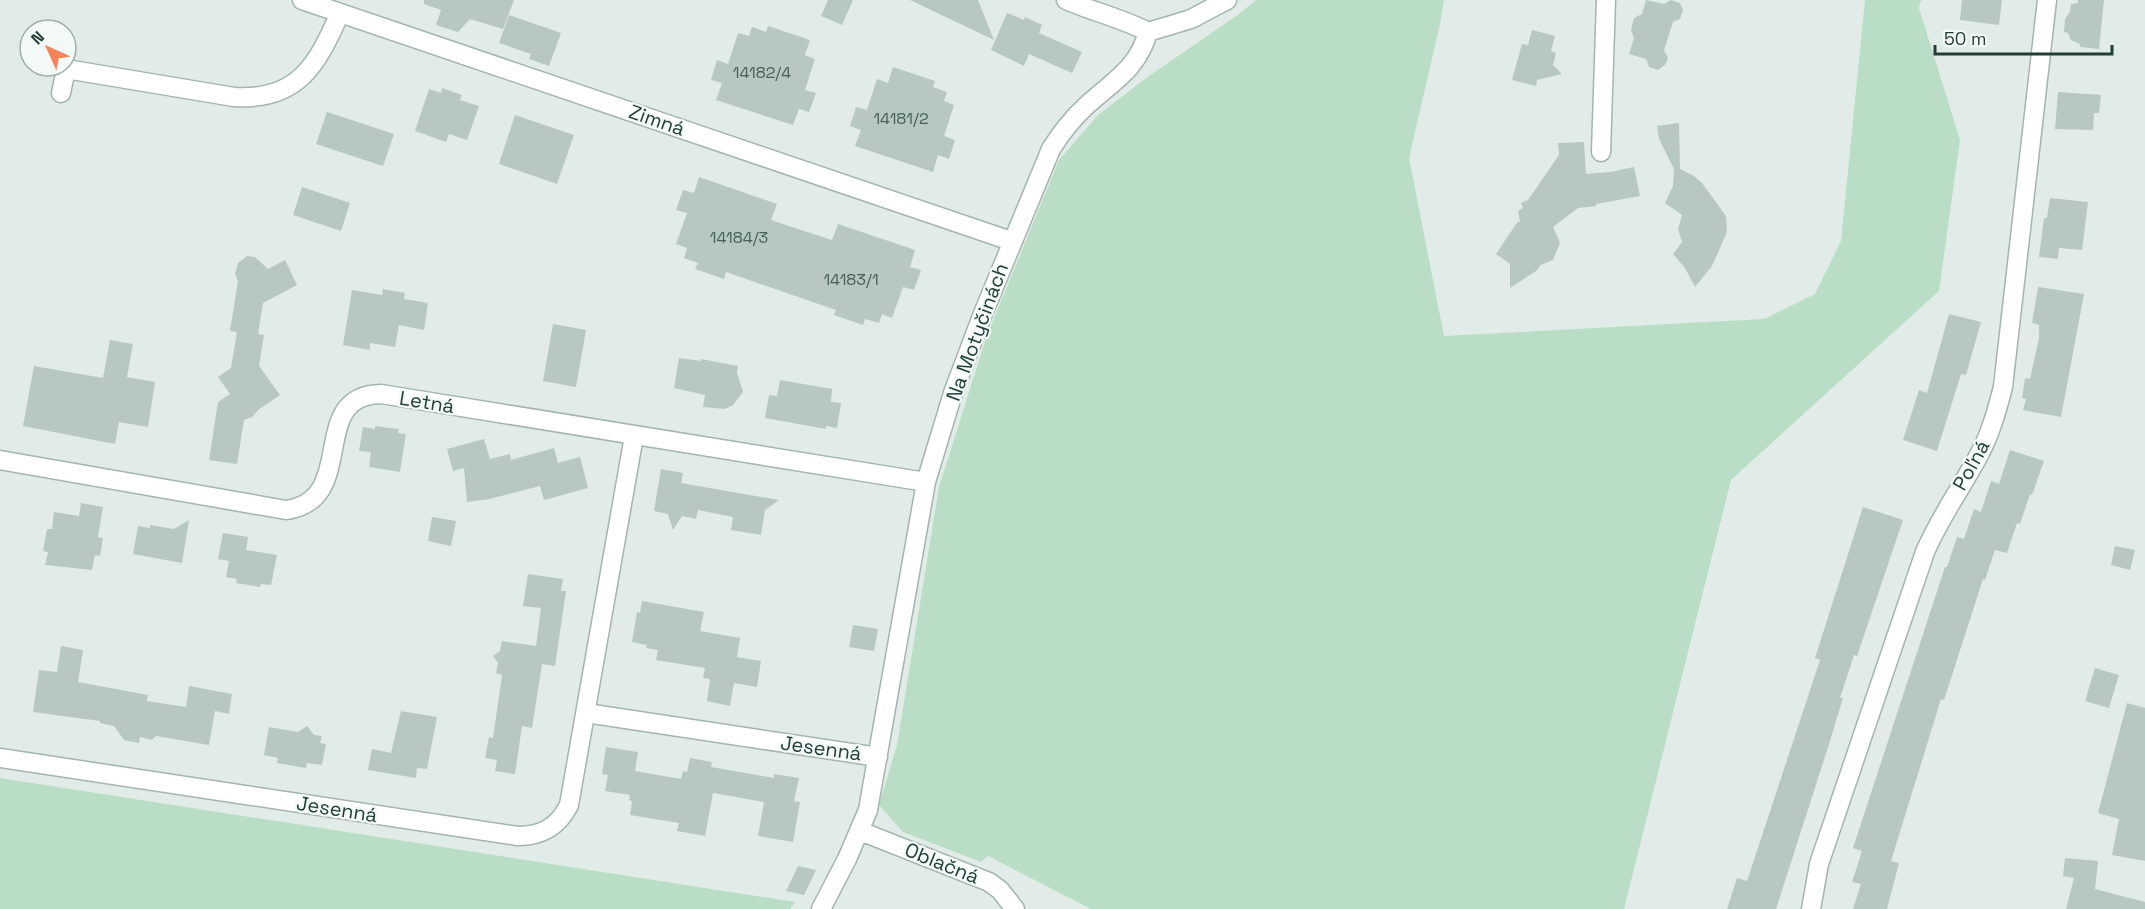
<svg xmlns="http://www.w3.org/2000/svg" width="2145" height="909" font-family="'Space Grotesk',sans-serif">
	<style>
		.green { fill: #badec5 }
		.building { fill: #b7c7c1 }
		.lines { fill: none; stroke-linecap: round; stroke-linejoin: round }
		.minor-casing { stroke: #a4b4af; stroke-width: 21 }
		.minor { stroke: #fff; stroke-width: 18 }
		.labels { text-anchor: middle; stroke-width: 4.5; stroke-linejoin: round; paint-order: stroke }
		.number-label { font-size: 16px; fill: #46605a }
		.street-label { font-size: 20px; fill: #213e37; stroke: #f2f9f6 }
	</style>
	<rect width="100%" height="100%" fill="#e1ece8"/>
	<!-- green -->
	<path class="green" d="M1256,0H1444L1440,24L1409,158L1444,336L1764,319L1815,294L1841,241L1865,0H1921L1919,8L1960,140L1939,291L1731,480L1624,909H1091L988,856L981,862L903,832L879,805L897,745L939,487L986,338L1059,160L1098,115L1149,76L1239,14Z
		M0,778L795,902L790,909H0Z"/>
	<!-- building -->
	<path class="building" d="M424,0H514L503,29L470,19L458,32L436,25L441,10L424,4Z
		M828,0H853L842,25L821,16Z
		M910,0H978L994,40Z
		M1646,0L1664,4L1671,0L1680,3L1683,10L1680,19L1673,22L1664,50L1668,58L1665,65L1658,70L1649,67L1646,59L1629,54L1634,38L1631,30L1634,18L1642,14Z
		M1962,0H2002L1999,25L1960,20Z
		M2078,0H2104L2099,49L2080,47V44L2071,40L2068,33L2064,32L2065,19L2070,12L2071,4L2078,3Z
		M1007,13L1024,20L1025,17L1042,25L1039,33L1082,52L1072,73L1029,54L1024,66L991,50Z
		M509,15L561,33L549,66L529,59L531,54L499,43Z
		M768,26L810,40L805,55L815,59L805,90L816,93L809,112L799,109L793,125L716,100L722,83L711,80L717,60L728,64L738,33L749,36L752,27L766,32Z
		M1532,30L1555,36L1551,51L1556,53L1553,65L1562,74L1537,80L1536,86L1512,80L1522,44L1528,45Z
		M893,67L935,81L933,87L947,92L944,101L954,105L944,136L955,140L949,159L938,155L933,172L855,146L861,130L850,126L856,107L867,110L877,79L888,83Z
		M442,88L462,95L460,100L479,106L467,140L449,134L446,142L415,131L429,89L441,93Z
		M2058,92L2101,95L2099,113H2094L2093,130L2055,129Z
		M327,112L394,134L383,166L316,144Z
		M515,115L574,135L557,184L499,164Z
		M1679,123L1680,169L1694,176L1702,183L1726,216L1727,231L1724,239L1712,266L1695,287L1685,268L1673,254L1682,242L1678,229L1682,215L1665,203L1673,186L1674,169L1659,139L1657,126Z
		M1584,142L1586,174L1610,172L1634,167L1640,196L1596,204V206L1578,208L1553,227L1560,243L1553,260L1541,265L1536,271L1510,288V264L1496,254L1516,224L1520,221L1518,211L1523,208L1521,203L1528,200L1559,155L1558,143Z
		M699,177L777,204L771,220L801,230L832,240L838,224L915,250L910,267L921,270L914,290L903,287L892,318L882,314L879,323L865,319L863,325L834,315L836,310L726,272L724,279L695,269L698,263L684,258L687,248L676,244L687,213L676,210L683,190L694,193Z
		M302,187L350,203L341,231L293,215Z
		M2050,198L2088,202L2082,250L2059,248L2058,259L2039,257L2044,218H2047Z
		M247,256L255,257L268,269L285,260L297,285L263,303L258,334L264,335L259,366L280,395L258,410L252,417L244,420L237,464L209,460L218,402L230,394L218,377L231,368L237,332L230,331L238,281L235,274L238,263Z
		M2038,287L2084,294L2061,417L2023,410L2026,399L2022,398L2025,378L2030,379L2039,338V325L2032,323Z
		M383,289L405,293L404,299L428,303L424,330L399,325L395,347L370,343V350L343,345L352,290L382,295Z
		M1949,314L1981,322L1966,375L1961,374L1937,451L1903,440L1919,390L1927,393Z
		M553,324L586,330L576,387L543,381Z
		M110,340L133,344L127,377L155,382L148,427L119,422L115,444L23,426L34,366L103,378Z
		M679,358L701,361V359L738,366L737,373L743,392L733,405L725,409L703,407L705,395L674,388Z
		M780,380L832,389L831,402L841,403L837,428L826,426V429L765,418L769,395L777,396Z
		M375,426L399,429L398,433L406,434L400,472L369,467L371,452L359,451L363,427L375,429Z
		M484,439L490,459L510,454L511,460L554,448L558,463L580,457L588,488L544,500L540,486L489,499L467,502L464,468L453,471L447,449Z
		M2010,450L2044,461L2032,495L2030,494L2020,524L2017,523L2007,553L1995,550L1985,580L1983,579L1944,700L1941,699L1891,861L1899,863L1887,909H1853L1861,884L1852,882L1862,851L1853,848L1945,567H1947L1957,537L1964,539L1974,509L1981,512L1991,481L1999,484Z
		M661,469L683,473L681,483L779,500L765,510L761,535L731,530L733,517L698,510L696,519L682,516L673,530L668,514L654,511Z
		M81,503L103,507L98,537L103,538L100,556L95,555L92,570L45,565L48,552L43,551L47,529H52L54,512L79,516Z
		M1863,507L1903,520L1857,656L1854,655L1840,698H1843L1830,741L1776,909H1727L1737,878L1747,881L1820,660L1815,658Z
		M432,517L456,521L451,546L428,541Z
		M189,520L182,563L133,554L138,526L150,528V525L174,529Z
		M223,533L248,537L246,550L277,555L271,585L261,584L260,587L236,583L237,579L226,577L229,561L218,559Z
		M2115,546L2135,550L2130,570L2111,565Z
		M528,574L563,579L561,591H566L555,666L542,664L532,728L522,726L515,774L495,771L497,760L485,758L489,737L493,738L502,675L496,673L498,663L493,656L500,651L502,641L536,646L541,608L523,606Z
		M642,601L704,612L700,631L740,638L737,657L761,661L757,687L734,683L730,706L707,701L710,679L703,678L705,668L656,660L658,650L646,648L647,645L632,642L637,612L640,613Z
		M853,625L878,629L874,651L849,647Z
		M61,646L83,650L78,682L148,695L147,701L186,707L189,686L232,694L229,714L215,711L209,745L156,736L152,740L140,737L139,743L124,740L114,726L100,723V721L33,712L39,670L57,672Z
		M2095,668L2119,675L2109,708L2085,701Z
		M2127,703L2145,708V861L2112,855L2119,819L2098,813Z
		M401,711L437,717L427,769L417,768L416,778L368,770L372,749L391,753Z
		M307,726L314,735L322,736L320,743L326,744L322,765L307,763L306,768L277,763L278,758L264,755L269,727L298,732Z
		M606,747L638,752L635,771L681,779L683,771L687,772L690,758L712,762L711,767L774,778V774L799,778L794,801L800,802L793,842L758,836L764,802L713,793L705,836L677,831L679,823L630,815L632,801L629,800L630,795L605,791L608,775L602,774Z
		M2065,858L2098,861L2095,889L2145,902V909H2066L2074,878L2063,876Z
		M798,866L816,870L804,895L786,891Z"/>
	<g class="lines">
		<defs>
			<path id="minor" d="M302,0L1011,241
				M1066,0C1093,12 1122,18 1148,32
				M1148,32L1191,19L1227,0
				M61,93L66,69L234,97C298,101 317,65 340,13
				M1601,152L1606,0
				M0,460L286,510C360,500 306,395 381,394L926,482
				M586,713L878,757
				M0,758L518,836C542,836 558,827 569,805L634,436
				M860,831L989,882L1000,890L1015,909
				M821,909L847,859L868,810L926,482L953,393L982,316L1051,149C1061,133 1072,119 1086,106C1112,82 1138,69 1148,32
				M1811,909L1819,864L1925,552C1940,517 1962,487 1980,453C1991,432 1997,410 2003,387L2047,0"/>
		</defs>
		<!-- minor casing -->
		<use href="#minor" class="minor-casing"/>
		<!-- minor -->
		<use href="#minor" class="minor"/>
	</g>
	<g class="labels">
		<!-- number labels -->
		<g class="number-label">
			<text x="762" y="78">14182/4</text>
			<text x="901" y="124">14181/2</text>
			<text x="739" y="243">14184/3</text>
			<text x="851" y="285">14183/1</text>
		</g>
		<!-- street labels -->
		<g class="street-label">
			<text transform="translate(657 120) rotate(19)" y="7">Zimná</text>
			<text transform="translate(977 332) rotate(-70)" y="7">Na Motyčinách</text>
			<text transform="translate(427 402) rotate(9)" y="7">Letná</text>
			<text transform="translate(1971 465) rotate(-61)" y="7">Poľná</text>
			<text transform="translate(821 748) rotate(8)" y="7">Jesenná</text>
			<text transform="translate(337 809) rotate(9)" y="7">Jesenná</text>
			<text transform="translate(942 863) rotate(22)" y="7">Oblačná</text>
		</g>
	</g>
	<!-- north arrow -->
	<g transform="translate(48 48) rotate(315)"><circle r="28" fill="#f2f9f6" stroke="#9eaeaa" stroke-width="1.5"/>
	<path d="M0-4.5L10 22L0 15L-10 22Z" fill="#f58356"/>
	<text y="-9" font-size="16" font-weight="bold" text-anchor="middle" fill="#213e37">N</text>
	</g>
	<!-- scale -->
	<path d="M1935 45v9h177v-9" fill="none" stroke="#213e37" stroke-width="3"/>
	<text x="1944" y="45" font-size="18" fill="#213e37" stroke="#f2f9f6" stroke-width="4.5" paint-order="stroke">50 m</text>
</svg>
